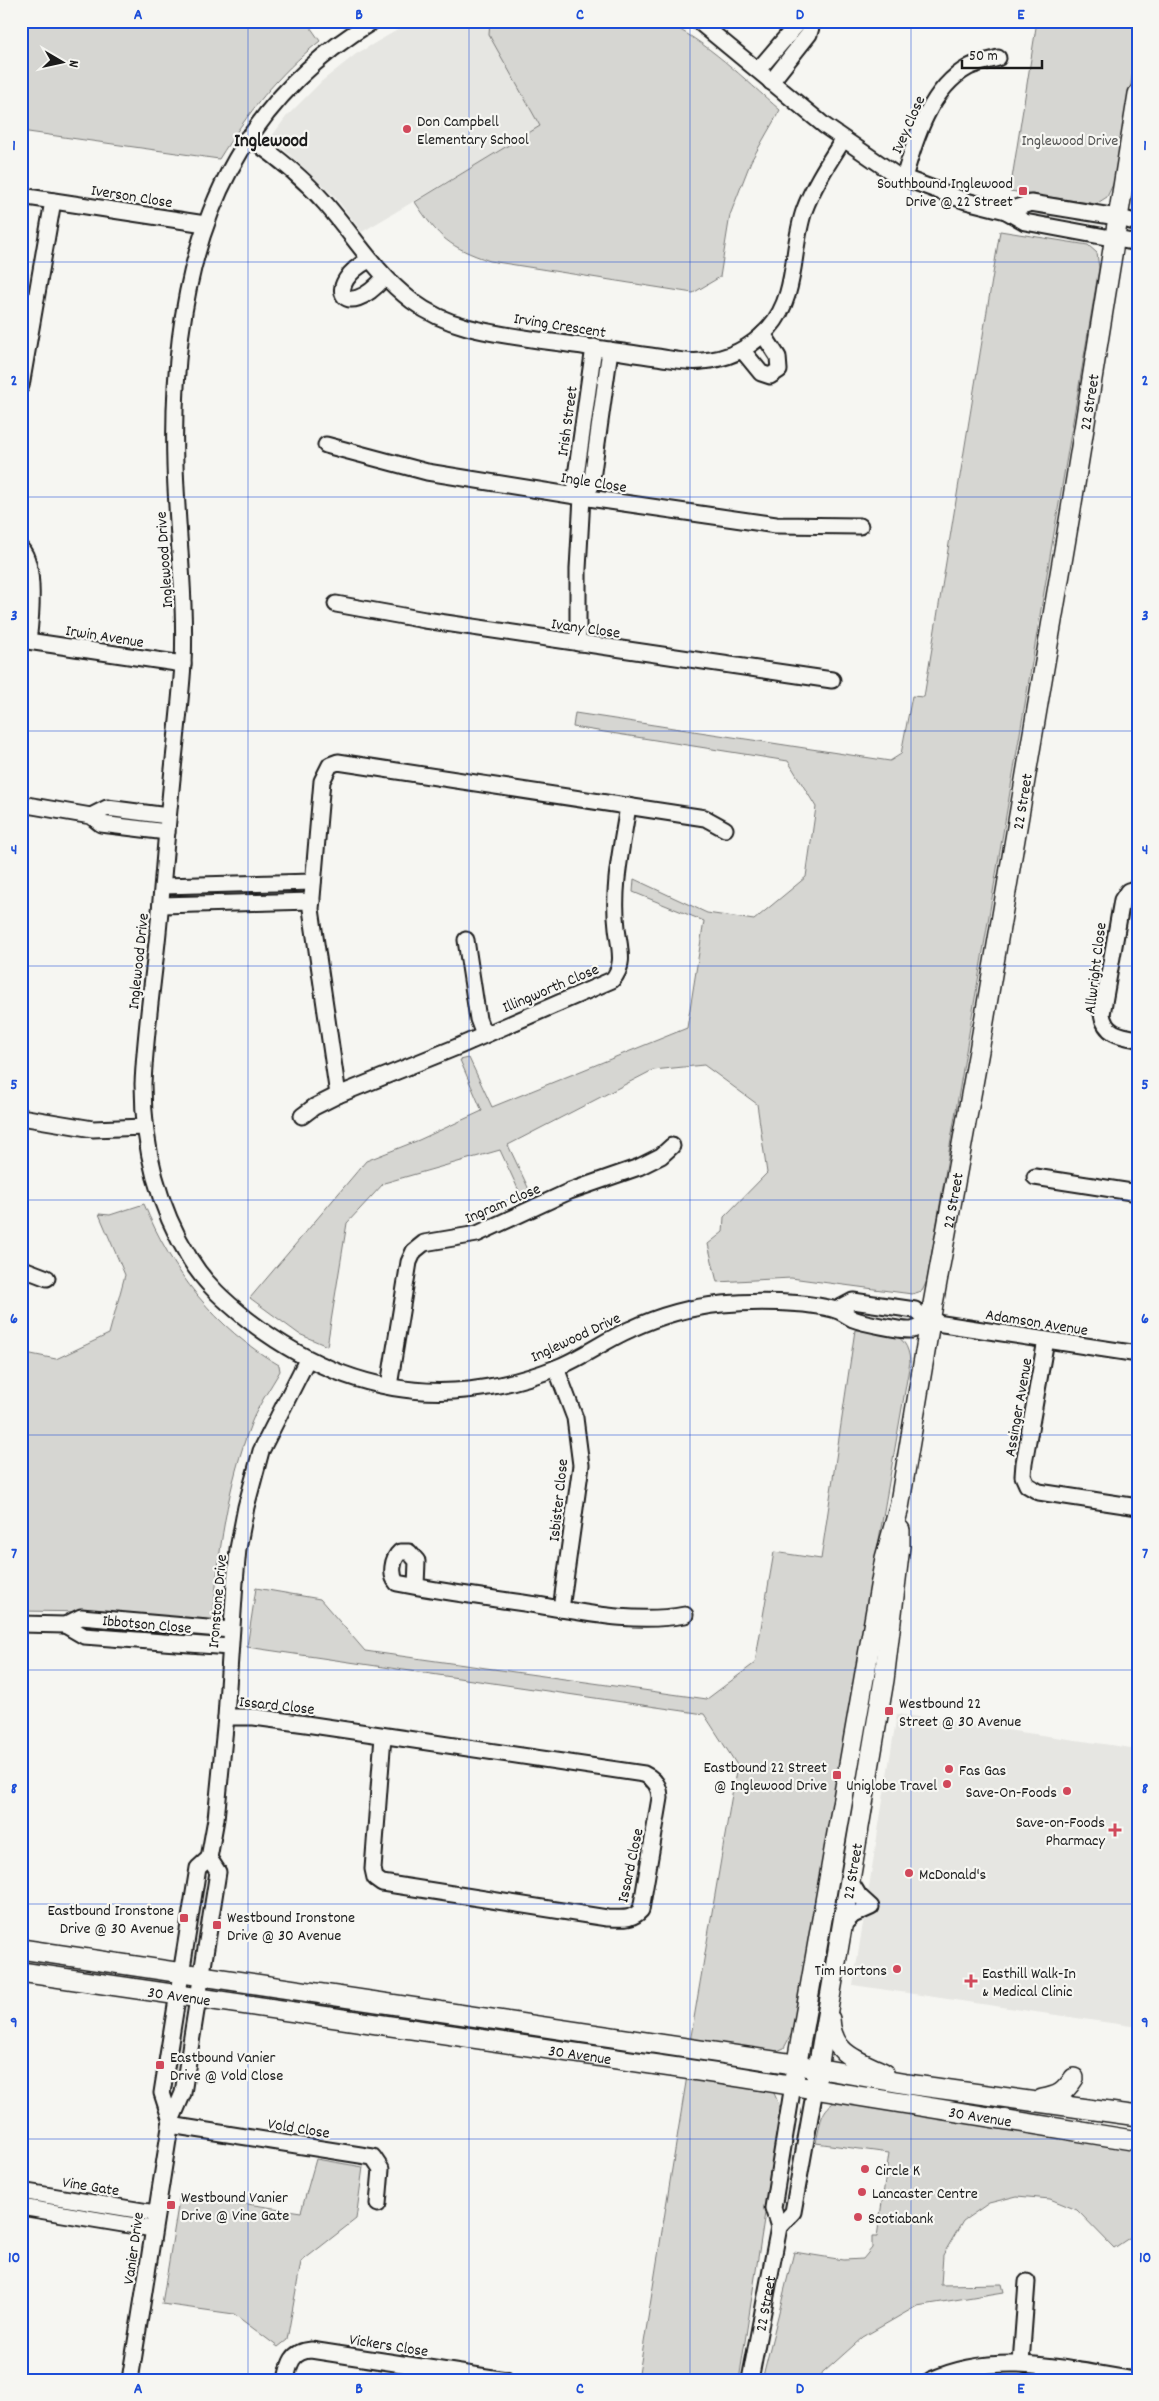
<svg xmlns="http://www.w3.org/2000/svg" width="1159" height="2401" font-family="Dekko,sans-serif">
	<style>
		.built { fill: #e6e6e2 }
		.park { fill: #d6d6d2; stroke: #797977 }
		.lines { fill: none; stroke-linecap: round; stroke-linejoin: round }
		.minor-casing { stroke: #1c1c1c; stroke-width: 19 }
		.major-casing { stroke: #1c1c1c; stroke-width: 22 }
		.minor { stroke: #f6f6f2; stroke-width: 15 }
		.major { stroke: #f6f6f2; stroke-width: 19 }
		.grid { fill: none; stroke: #1d4ed8; stroke-width: 1; stroke-opacity: 0.55 }
		.poi-dot { fill: #d1495b; stroke: #f6f6f2; stroke-width: 2 }
		.labels { text-anchor: middle; stroke-width: 4.5; stroke-linejoin: round; paint-order: stroke }
		.poi-label { font-size: 16px; fill: #1c1c1c; stroke: #f6f6f2; text-anchor: start }
		.street-label { font-size: 16px; fill: #1c1c1c; stroke: #f6f6f2 }
		.park-label { font-size: 16px; fill: #545453; stroke: #f6f6f2 }
		.quarter-label { font-size: 19px; font-weight: bold; fill: #1c1c1c; stroke: #f6f6f2 }
		.neatline { fill: none; stroke: #1d4ed8; stroke-width: 2 }
		.grid-label { font-size: 16px; text-anchor: middle; font-weight: bold; fill: #1d4ed8 }
	</style>
	<rect width="100%" height="100%" fill="#f6f6f2"/>
	<filter id="ink" filterUnits="userSpaceOnUse"><feTurbulence type="fractalNoise" baseFrequency=".02" numOctaves="2"/><feDisplacementMap in="SourceGraphic" scale="10" xChannelSelector="R" yChannelSelector="G"/><feConvolveMatrix kernelMatrix="1 2 1 2 8 2 1 2 1" color-interpolation-filters="sRGB"/></filter>
	<g filter="url(#ink)">
		<!-- built -->
		<path class="built" d="M413,21H490L489,35L541,126L362,232L335,197L274,140L272,136L286,117L322,81L356,54Z
			M897,1714L1138,1749V2027L853,1985Z"/>
		<!-- park -->
		<path class="park" d="M21,21H306L320,41C278,74 247,114 219,159L21,131Z
			M490,21H663C707,41 744,79 780,110L751,161L730,215L720,277L693,293L490,261C449,247 439,238 415,202L540,126L489,35Z
			M1037,21H1138V39L1116,178L1107,197L1096,204L1010,191Z
			M1000,231L1088,245L1097,253L1099,268L927,1281L922,1291L912,1294L791,1278L717,1282L708,1244L723,1232L724,1217L767,1173L757,1104L704,1065L653,1070L508,1145L533,1198L524,1202L500,1150L384,1183L347,1223L327,1346L299,1334L250,1298L366,1161L419,1140L482,1111L460,1060L469,1058L492,1107L687,1028L704,921L633,892L634,879L707,913L754,920L806,877L816,807L788,761L573,727L575,713L890,761L901,754L912,696L924,697Z
			M144,1204C172,1272 215,1328 279,1365L280,1371C271,1387 259,1404 252,1421C227,1486 218,1553 213,1621L95,1612L21,1611V1352L56,1359L109,1334L125,1275L99,1214L110,1215Z
			M855,1330C882,1333 908,1328 910,1362L793,2031L784,2048L775,2052L690,2042L737,1765L704,1714L247,1647L256,1588L320,1599L365,1651L707,1699L755,1663L774,1552L821,1559Z
			M687,2076L766,2087L774,2093L781,2110L739,2380H638Z
			M839,2100L1138,2147V2232L1114,2248L1077,2210L1050,2199L1017,2196L989,2203L963,2221L943,2255L941,2285L1002,2284L1004,2292L917,2306L863,2337L815,2380H762L794,2252L844,2260L863,2259L872,2248V2237H877L889,2153L816,2143C820,2125 820,2108 839,2100Z
			M316,2159L363,2167L356,2219L301,2262L287,2340L278,2347L234,2314L162,2304L180,2194L301,2212Z"/>
		<g class="lines">
			<defs>
				<g id="minor">
					<path d="M373,21C209,120 170,284 175,465C177,532 186,597 183,664C180,709 174,755 170,800C165,847 162,895 157,942C152,989 145,1037 143,1084C143,1147 157,1205 190,1259C205,1284 226,1302 248,1320C322,1377 405,1405 499,1385C518,1381 538,1375 556,1368C582,1358 605,1340 631,1329C659,1316 691,1307 722,1304C753,1301 806,1301 836,1310C842,1312 847,1316 853,1319C863,1323 903,1331 912,1330C918,1329 925,1324 930,1322"/>
					<path d="M698,21L825,126L896,175L966,201L1006,211L1025,222L1138,243"/>
					<path d="M758,70L800,21"/>
					<path d="M771,82L809,34L813,21"/>
					<path d="M248,137C276,156 303,178 325,203C354,236 376,274 412,301C428,313 448,322 467,327C503,337 550,341 588,347C611,350 634,354 657,357C672,359 687,363 702,361C729,359 751,348 769,328C798,296 791,249 804,211C813,186 829,162 843,140"/>
					<path d="M904,178C915,139 930,88 969,67C977,63 989,61 998,58"/>
					<path d="M21,196L205,224"/>
					<path d="M1006,211L1031,203L1117,217L1138,223"/>
					<path d="M369,260C323,284 343,324 384,278"/>
					<path d="M743,351L761,373L770,376L779,370L778,357L763,334"/>
					<path d="M21,386L53,201"/>
					<path d="M326,445L427,472L582,497L776,525L860,526"/>
					<path d="M582,497L591,486L610,350"/>
					<path d="M21,549C36,565 31,619 28,641"/>
					<path d="M336,604L425,620L832,680"/>
					<path d="M21,640L183,664"/>
					<path d="M578,643V569L582,497L575,483L594,347"/>
					<path d="M21,804L91,816L101,824L167,832"/>
					<path d="M91,816L107,808L168,816"/>
					<path d="M163,886L313,882"/>
					<path d="M1138,888L1128,891L1122,900L1102,1014C1105,1034 1120,1036 1138,1039"/>
					<path d="M161,905L312,901"/>
					<path d="M466,940L478,1019L484,1035"/>
					<path d="M338,1095L311,909L322,781L330,765L338,762L705,818L725,829"/>
					<path d="M302,1116L314,1107L338,1095L457,1047L612,980C626,965 619,947 617,928C612,886 622,847 628,806"/>
					<path d="M21,1117L93,1129L144,1127"/>
					<path d="M1035,1177L1138,1193"/>
					<path d="M21,1268L47,1278"/>
					<path d="M836,1310L853,1301L915,1310L930,1322L1138,1354"/>
					<path d="M1046,1340L1024,1463L1023,1476L1027,1485L1039,1492L1138,1507"/>
					<path d="M556,1368L575,1418L581,1465L561,1609"/>
					<path d="M389,1386L409,1262L414,1251L424,1243L477,1234L570,1191L639,1167L661,1156L672,1146"/>
					<path d="M416,1586L417,1561L409,1552H400C392,1559 390,1575 397,1583C443,1592 490,1598 537,1605C586,1613 636,1624 685,1615"/>
					<path d="M21,1624L65,1625L81,1617L231,1630"/>
					<path d="M65,1625L84,1636L229,1647"/>
					<path d="M226,1717H254L306,1724L644,1774C655,1779 660,1787 660,1798L641,1910C631,1921 621,1918 607,1918L382,1883L375,1878L373,1869L383,1736"/>
					<path d="M843,1925L853,1915L871,1907L859,1896L850,1881"/>
					<path d="M171,2121L162,2093L198,1868L209,1858L216,1819L226,1717L235,1582L238,1549L246,1507L261,1451L307,1360"/>
					<path d="M170,2125L373,2157L381,2169L378,2204"/>
					<path d="M21,2191L155,2213"/>
					<path d="M21,2207L153,2229"/>
					<path d="M779,2227L793,2212L815,2089"/>
					<path d="M1021,2363L1027,2282"/>
					<path d="M130,2380L171,2121L183,2093L218,1872L209,1858"/>
					<path d="M286,2380C289,2364 292,2351 311,2350L506,2380"/>
					<path id="s1" d="M750,2380L779,2227L773,2208L793,2085"/>
					<path d="M931,2380C996,2350 1066,2369 1134,2380"/>
				</g>
				<g id="major">
					<path d="M21,1949L787,2063L907,2084L1138,2116"/>
					<path id="s2" d="M21,1972L740,2077L1138,2141"/>
					<path d="M830,2019C832,2054 856,2060 884,2073"/>
					<path id="s3" d="M816,2080L884,1680L900,1546V1530"/>
					<path id="s4" d="M793,2085L885,1558L899,1508L933,1304L979,1051L1071,509L1138,94"/>
					<path d="M1042,2099C1059,2096 1065,2092 1074,2078"/>
				</g>
			</defs>
			<!-- minor casing -->
			<use href="#minor" class="minor-casing"/>
			<!-- major casing -->
			<use href="#major" class="major-casing"/>
			<!-- minor -->
			<use href="#minor" class="minor"/>
			<!-- major -->
			<use href="#major" class="major"/>
		</g>
	</g>
	<!-- grid -->
	<path class="grid" d="M248,21V2380M469,21V2380M690,21V2380M911,21V2380M21,262H1138M21,497H1138M21,731H1138M21,966H1138M21,1200H1138M21,1435H1138M21,1670H1138M21,1904H1138M21,2139H1138"/>
	<!-- markers -->
	<g class="poi-dot">
		<circle cx="407" cy="129" r="5"/>
		<rect x="1018" y="186" width="10" height="10" rx="2.5"/>
		<rect x="884" y="1706" width="10" height="10" rx="2.5"/>
		<circle cx="949" cy="1769" r="5"/>
		<rect x="832" y="1770" width="10" height="10" rx="2.5"/>
		<circle cx="947" cy="1784" r="5"/>
		<circle cx="1067" cy="1791" r="5"/>
		<path d="M1112.5 1822.5h5v5h5v5h-5v5h-5v-5h-5v-5h5z"/>
		<circle cx="909" cy="1873" r="5"/>
		<rect x="179" y="1913" width="10" height="10" rx="2.5"/>
		<rect x="212" y="1920" width="10" height="10" rx="2.5"/>
		<circle cx="897" cy="1969" r="5"/>
		<path d="M968.5 1973.5h5v5h5v5h-5v5h-5v-5h-5v-5h5z"/>
		<rect x="155" y="2060" width="10" height="10" rx="2.5"/>
		<circle cx="865" cy="2169" r="5"/>
		<circle cx="862" cy="2192" r="5"/>
		<rect x="166" y="2200" width="10" height="10" rx="2.5"/>
		<circle cx="858" cy="2217" r="5"/>
	</g>
	<g class="labels">
		<!-- poi labels -->
		<g class="poi-label">
			<text x="417" y="126">Don Campbell<tspan x="417" dy="18">Elementary School</tspan></text>
			<text x="1013" y="188" text-anchor="end">Southbound Inglewood<tspan x="1013" dy="18">Drive @ 22 Street</tspan></text>
			<text x="899" y="1708">Westbound 22<tspan x="899" dy="18">Street @ 30 Avenue</tspan></text>
			<text x="827" y="1772" text-anchor="end">Eastbound 22 Street<tspan x="827" dy="18">@ Inglewood Drive</tspan></text>
			<text x="959" y="1775">Fas Gas</text>
			<text x="937" y="1790" text-anchor="end">Uniglobe Travel</text>
			<text x="1057" y="1797" text-anchor="end">Save-On-Foods</text>
			<text x="1105" y="1827" text-anchor="end">Save-on-Foods<tspan x="1105" dy="18">Pharmacy</tspan></text>
			<text x="919" y="1879">McDonald's</text>
			<text x="174" y="1915" text-anchor="end">Eastbound Ironstone<tspan x="174" dy="18">Drive @ 30 Avenue</tspan></text>
			<text x="227" y="1922">Westbound Ironstone<tspan x="227" dy="18">Drive @ 30 Avenue</tspan></text>
			<text x="887" y="1975" text-anchor="end">Tim Hortons</text>
			<text x="982" y="1978">Easthill Walk-In<tspan x="982" dy="18">&amp; Medical Clinic</tspan></text>
			<text x="170" y="2062">Eastbound Vanier<tspan x="170" dy="18">Drive @ Vold Close</tspan></text>
			<text x="875" y="2175">Circle K</text>
			<text x="872" y="2198">Lancaster Centre</text>
			<text x="181" y="2202">Westbound Vanier<tspan x="181" dy="18">Drive @ Vine Gate</tspan></text>
			<text x="868" y="2223">Scotiabank</text>
		</g>
		<!-- street labels -->
		<g class="street-label">
			<text transform="translate(907 124) rotate(-66)" y="6">Ivey Close</text>
			<text transform="translate(132 195) rotate(9)" y="6">Iverson Close</text>
			<text transform="translate(560 324) rotate(9)" y="6">Irving Crescent</text>
			<text dy="6" stroke="none"><textPath href="#s4" startOffset="1709">22 Street</textPath></text>
			<text transform="translate(566 421) rotate(-82)" y="6">Irish Street</text>
			<text transform="translate(594 481) rotate(9)" y="6">Ingle Close</text>
			<text transform="translate(163 560) rotate(-94)" y="6">Inglewood Drive</text>
			<text transform="translate(586 627) rotate(8)" y="6">Ivany Close</text>
			<text transform="translate(105 635) rotate(9)" y="6">Irwin Avenue</text>
			<text dy="6" stroke="none"><textPath href="#s4" startOffset="1304">22 Street</textPath></text>
			<text transform="translate(137 961) rotate(-84)" y="6">Inglewood Drive</text>
			<text transform="translate(1094 968) rotate(-83)" y="6">Allwright Close</text>
			<text transform="translate(550 987) rotate(-23)" y="6">Illingworth Close</text>
			<text dy="6" stroke="none"><textPath href="#s4" startOffset="899">22 Street</textPath></text>
			<text transform="translate(502 1202) rotate(-23)" y="6">Ingram Close</text>
			<text transform="translate(1037 1321) rotate(9)" y="6">Adamson Avenue</text>
			<text transform="translate(575 1336) rotate(-25)" y="6">Inglewood Drive</text>
			<text transform="translate(1017 1407) rotate(-80)" y="6">Assinger Avenue</text>
			<text transform="translate(557 1500) rotate(-84)" y="6">Isbister Close</text>
			<text transform="translate(216 1601) rotate(-85)" y="6">Ironstone Drive</text>
			<text transform="translate(147 1623) rotate(5)" y="6">Ibbotson Close</text>
			<text transform="translate(277 1704) rotate(6)" y="6">Issard Close</text>
			<text transform="translate(629 1865) rotate(-78)" y="6">Issard Close</text>
			<text dy="6" stroke="none"><textPath href="#s3" startOffset="212">22 Street</textPath></text>
			<text dy="6" stroke="none"><textPath href="#s2" startOffset="160">30 Avenue</textPath></text>
			<text dy="6" stroke="none"><textPath href="#s2" startOffset="565">30 Avenue</textPath></text>
			<text dy="6" stroke="none"><textPath href="#s2" startOffset="970">30 Avenue</textPath></text>
			<text transform="translate(299 2127) rotate(9)" y="6">Vold Close</text>
			<text transform="translate(91 2185) rotate(9)" y="6">Vine Gate</text>
			<text transform="translate(132 2248) rotate(-82)" y="6">Vanier Drive</text>
			<text dy="6" stroke="none"><textPath href="#s1" startOffset="78">22 Street</textPath></text>
			<text transform="translate(389 2344) rotate(9)" y="6">Vickers Close</text>
		</g>
		<!-- park labels -->
		<g class="park-label">
			<text x="1070" y="145">Inglewood Drive</text>
		</g>
		<!-- quarter labels -->
		<g class="quarter-label">
			<text x="271" y="146">Inglewood</text>
		</g>
	</g>
	<!-- margin -->
	<rect width="1159" height="2401" fill="none" stroke="#f6f6f2" stroke-width="55"/>
	<!-- north arrow -->
	<g transform="translate(62 62) rotate(99)" stroke="#f6f6f2" stroke-width="4" paint-order="stroke">
	<path d="M0-4L9 19L0 12L-9 19Z" fill="#1c1c1c"/>
	<text y="-8" font-size="14" font-weight="bold" text-anchor="middle" fill="#1c1c1c">N</text>
	</g>
	<!-- scale -->
	<path d="M962 60v8h80v-8" fill="none" stroke="#1c1c1c" stroke-width="2.5"/>
	<text x="969" y="60" font-size="15" fill="#1c1c1c" stroke="#f6f6f2" stroke-width="4" paint-order="stroke">50 m</text>
	<rect x="28" y="28" width="1104" height="2346" class="neatline"/>
	<g class="grid-label">
		<text x="138" y="19">A</text>
		<text x="359" y="19">B</text>
		<text x="580" y="19">C</text>
		<text x="800" y="19">D</text>
		<text x="1021" y="19">E</text>
		<text x="14" y="150">1</text>
		<text x="1145" y="150">1</text>
		<text x="14" y="385">2</text>
		<text x="1145" y="385">2</text>
		<text x="14" y="620">3</text>
		<text x="1145" y="620">3</text>
		<text x="14" y="854">4</text>
		<text x="1145" y="854">4</text>
		<text x="14" y="1089">5</text>
		<text x="1145" y="1089">5</text>
		<text x="14" y="1323">6</text>
		<text x="1145" y="1323">6</text>
		<text x="14" y="1558">7</text>
		<text x="1145" y="1558">7</text>
		<text x="14" y="1793">8</text>
		<text x="1145" y="1793">8</text>
		<text x="14" y="2027">9</text>
		<text x="1145" y="2027">9</text>
		<text x="14" y="2262">10</text>
		<text x="1145" y="2262">10</text>
		<text x="138" y="2393">A</text>
		<text x="359" y="2393">B</text>
		<text x="580" y="2393">C</text>
		<text x="800" y="2393">D</text>
		<text x="1021" y="2393">E</text>
	</g>
</svg>
